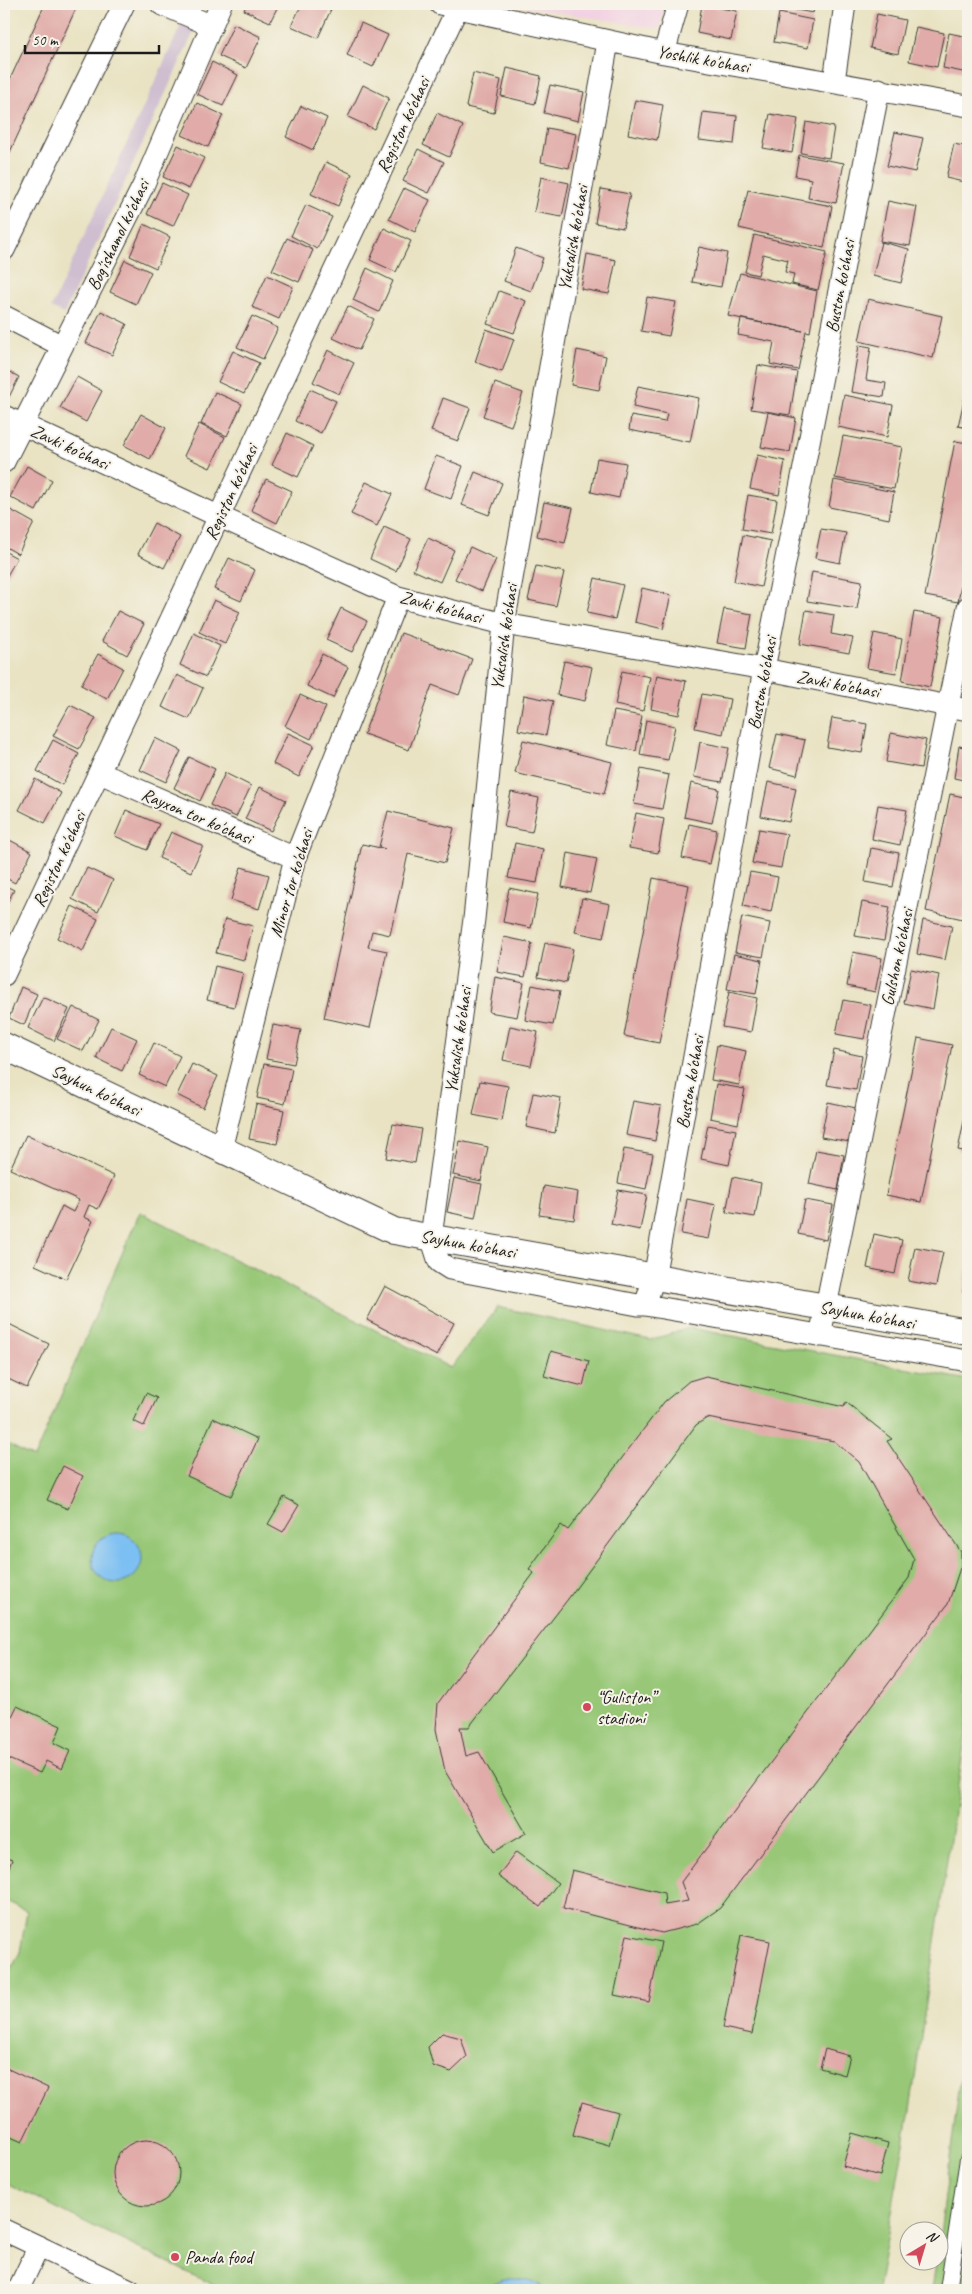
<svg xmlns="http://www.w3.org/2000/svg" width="972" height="2294" font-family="Caveat,sans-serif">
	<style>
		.built { fill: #f2d0e2 }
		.industrial { fill: #cfbed0 }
		.green { fill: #97c777; stroke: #5a724a }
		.water { fill: #7cbff2; stroke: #4c6e87 }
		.building { fill: #e0aba8 }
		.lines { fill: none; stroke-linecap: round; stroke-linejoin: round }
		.pedestrian-casing { stroke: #3b3a35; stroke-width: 18 }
		.minor-casing { stroke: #3b3a35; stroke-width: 23 }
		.tertiary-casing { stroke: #3b3a35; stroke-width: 28 }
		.pedestrian { stroke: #fff; stroke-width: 16 }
		.minor { stroke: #fff; stroke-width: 21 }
		.tertiary { stroke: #fff; stroke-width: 26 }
		.poi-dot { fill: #d1495b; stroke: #f7f3e8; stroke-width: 2 }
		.labels { text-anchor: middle; stroke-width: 4; stroke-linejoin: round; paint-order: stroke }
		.street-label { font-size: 18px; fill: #1c1c1c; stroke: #f7f3e8 }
		.poi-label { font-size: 18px; fill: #1c1c1c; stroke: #f7f3e8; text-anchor: start }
	</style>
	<rect width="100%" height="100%" fill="#f7f3e8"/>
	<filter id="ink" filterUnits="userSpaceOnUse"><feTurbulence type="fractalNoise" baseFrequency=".02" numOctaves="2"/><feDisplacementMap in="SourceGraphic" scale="10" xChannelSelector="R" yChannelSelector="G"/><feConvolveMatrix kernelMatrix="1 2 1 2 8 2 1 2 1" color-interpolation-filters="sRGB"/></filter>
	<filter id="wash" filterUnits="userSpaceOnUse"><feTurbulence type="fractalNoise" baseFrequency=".0096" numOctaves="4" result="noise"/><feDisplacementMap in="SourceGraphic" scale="20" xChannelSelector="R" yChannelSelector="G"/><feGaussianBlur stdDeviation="1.12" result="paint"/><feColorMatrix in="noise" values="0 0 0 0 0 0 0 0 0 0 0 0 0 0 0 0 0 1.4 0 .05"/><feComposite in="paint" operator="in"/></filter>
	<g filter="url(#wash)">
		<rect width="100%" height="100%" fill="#e9e3c3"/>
		<!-- built -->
		<path class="built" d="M508,4H665L660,29Z"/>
		<!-- industrial -->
		<path class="industrial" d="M182,23L195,29L64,314L51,308Z"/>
		<!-- green -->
		<path class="green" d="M140,1212L451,1368L498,1307L650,1340L690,1328L968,1380V1718L911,2104L878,2290H223L4,2182V1984L20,1952L27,1911L4,1900V1442L34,1458Z
			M968,2021V2290H932L936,2262H940V2234Z"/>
		<!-- water -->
		<path class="water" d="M92 1558a25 25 0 1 1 50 0a25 25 0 1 1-50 0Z
			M503,2279C518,2278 536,2281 549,2290H487L491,2285Z"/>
		<g id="blocks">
			<!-- building -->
			<path class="building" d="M45,4H78L4,165V92Z
				M247,4H279L270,22L244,10Z
				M302,4H326L332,7L318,38L291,26Z
				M779,4H815L813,13L779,7Z
				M702,5L737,11L731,40L697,33Z
				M779,13L813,20L808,48L774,42Z
				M877,14L905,20L898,54L870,48Z
				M361,23L388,35L373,67L347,55Z
				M234,24L261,37L246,68L219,56Z
				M916,27L944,33L937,67L909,61Z
				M949,33L968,37V73L943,68Z
				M212,62L238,75L223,106L197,94Z
				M507,68L541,76L535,104L501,96Z
				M473,73L501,80L494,113L466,107Z
				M363,85L389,98L374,129L348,117Z
				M550,85L584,92L578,121L544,113Z
				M635,100L663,105L657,140L628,134Z
				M197,103L223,115L208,147L182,135Z
				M301,106L327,118L313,150L286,137Z
				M703,112L737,116L734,144L699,140Z
				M437,113L463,126L449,157L423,145Z
				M770,114L798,119L792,153L763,148Z
				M806,122L834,127L829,158L801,153Z
				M547,128L576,134L569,168L541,162Z
				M895,132L923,138L915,172L887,166Z
				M954,144L968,147V183L946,178Z
				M178,145L204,158L189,189L163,177Z
				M418,149L444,162L429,193L403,181Z
				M799,155L844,163L836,203L808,198L811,179L795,176Z
				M326,162L352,174L338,206L311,194Z
				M541,177L569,183L562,217L534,212Z
				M162,183L188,195L173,226L147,214Z
				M404,188L430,200L415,232L389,219Z
				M601,189L630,194L623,228L595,223Z
				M748,190L832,206L824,248L739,228Z
				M888,201L917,207L910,246L880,241Z
				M306,205L332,217L317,249L291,236Z
				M144,224L170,237L156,268L130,256Z
				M384,228L411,241L396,272L370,260Z
				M754,235L827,252L818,290L792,284L794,274L785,272L788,260L763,254L758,275L745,272Z
				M287,238L313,250L299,282L272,270Z
				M881,242L909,249L901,283L873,276Z
				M699,247L727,253L721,287L692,282Z
				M516,248L543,258L531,291L504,281Z
				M587,254L616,260L609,294L581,289Z
				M125,260L151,272L136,304L110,292Z
				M367,268L393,281L379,312L353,300Z
				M740,273L817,291L810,332L806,331L798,370L770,364L774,342L738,335L741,319L803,331L728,316Z
				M267,275L293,287L279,319L252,307Z
				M499,291L526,301L514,333L487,324Z
				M647,297L676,302L669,336L641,331Z
				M868,299L942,316L933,358L859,341Z
				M348,306L374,319L359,350L333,338Z
				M101,311L127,324L112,355L86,343Z
				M252,316L278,328L263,359L237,347Z
				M486,329L514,339L502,372L475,362Z
				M859,345L871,347L866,380L886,383L884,397L851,392Z
				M328,350L354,363L339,394L313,382Z
				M577,350L606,356L599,390L571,385Z
				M233,351L259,363L244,394L218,382Z
				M758,365L797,372L790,415L751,409Z
				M4,369L19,377L5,405H4Z
				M77,377L102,391L86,422L60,408Z
				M495,383L523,393L511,426L483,416Z
				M638,386L699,398L690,442L629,430L631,416L665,422L667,414L633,407Z
				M310,389L336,401L321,433L295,421Z
				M215,392L242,404L227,436L201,424Z
				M966,392H968V428L958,426Z
				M844,395L893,405L887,437L838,427Z
				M443,398L470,408L458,441L431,431Z
				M768,412L796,418L790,452L761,447Z
				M141,414L166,428L150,459L124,445Z
				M199,424L225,437L210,468L184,456Z
				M287,433L313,446L298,477L272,465Z
				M843,436L902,447L894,489L835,478Z
				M955,441L968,443V548L958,602L925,596Z
				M757,455L785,461L779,495L750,489Z
				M436,456L463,466L451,499L424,489Z
				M597,458L626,463L619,498L591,492Z
				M27,466L52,480L36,511L10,497Z
				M475,472L502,483L489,515L462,505Z
				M266,479L292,491L277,523L251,510Z
				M834,480L894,492L889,519L829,507Z
				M366,482L392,494L377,526L351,514Z
				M748,495L777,500L771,534L742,529Z
				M544,502L573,508L565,543L537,536Z
				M9,509L34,523L18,554L4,546V519Z
				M154,523L180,537L164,568L138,554Z
				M384,527L411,539L396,571L370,559Z
				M821,529L846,533L840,563L815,558Z
				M743,535L771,541L761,587L734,581Z
				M428,538L454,550L440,582L413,570Z
				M470,547L496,559L482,591L455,579Z
				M4,551L17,558L4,581Z
				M229,558L255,570L241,601L214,589Z
				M536,566L564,572L556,606L528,600Z
				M812,572L862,581L857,609L807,601Z
				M595,578L623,585L615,619L587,613Z
				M642,588L671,595L663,629L635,622Z
				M214,600L240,612L225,644L199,632Z
				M341,608L367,621L352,652L326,640Z
				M724,609L752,614L746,648L717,643Z
				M806,610L834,615L831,634L853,638L849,653L800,644Z
				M118,611L144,624L127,655L102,641Z
				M914,612L943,617L930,687L902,681Z
				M194,633L220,646L206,677L180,665Z
				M401,633L472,659L459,695L432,685L409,750L364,734Z
				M874,633L902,639L896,673L867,668Z
				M98,654L123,668L107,699L81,685Z
				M322,654L348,667L333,698L307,686Z
				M564,661L592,667L585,701L557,695Z
				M622,671L650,677L643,711L615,705Z
				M177,675L203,688L189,719L162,707Z
				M657,675L686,681L679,715L651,709Z
				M702,694L730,699L723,734L695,728Z
				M300,695L326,707L311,739L285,726Z
				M524,695L553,701L546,735L518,730Z
				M70,705L96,718L79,749L53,736Z
				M614,711L642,716L636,751L607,745Z
				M832,718L867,724L862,753L827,747Z
				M646,720L675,726L668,760L640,755Z
				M288,733L314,745L299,777L273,764Z
				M891,733L926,740L921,768L886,762Z
				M777,734L805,740L797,775L769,768Z
				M155,738L181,751L166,782L140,770Z
				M53,740L79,754L62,785L37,771Z
				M523,740L612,762L604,794L515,773Z
				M700,742L729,748L722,782L694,777Z
				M959,746L968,748V781L954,778Z
				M189,757L215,769L200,801L174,788Z
				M641,769L669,775L662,809L634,804Z
				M225,773L251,786L236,817L210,805Z
				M35,779L61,793L45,823L19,810Z
				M768,782L796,788L789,822L761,816Z
				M691,783L719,789L712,823L684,817Z
				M260,787L286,800L271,831L245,819Z
				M511,792L539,798L532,832L504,827Z
				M950,794L968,798V892L963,919L926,911Z
				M878,805L907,810L900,845L872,839Z
				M126,810L159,824L147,850L115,836Z
				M388,811L454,828L445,863L408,854L390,935L372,931L368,947L387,951L370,1028L324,1018L362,844L385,849L379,847Z
				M636,813L664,819L658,853L629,848Z
				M689,824L717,830L710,864L682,858Z
				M759,829L787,834L781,868L752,863Z
				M171,832L203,846L191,872L159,858Z
				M6,838L32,852L15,883L4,877V843Z
				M515,843L543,849L537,883L508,878Z
				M871,848L899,853L893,887L865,882Z
				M568,853L597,859L590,893L562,887Z
				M241,867L269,875L259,909L231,900Z
				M87,868L113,880L98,912L72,899Z
				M750,872L778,877L771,912L743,906Z
				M653,878L689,885L659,1043L624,1036Z
				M4,885L14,890L4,909Z
				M509,888L538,894L531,928L503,922Z
				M582,898L610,904L603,938L575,932Z
				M862,902L890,907L884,941L855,936Z
				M72,906L98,919L83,951L57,938Z
				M742,917L770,923L763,957L735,952Z
				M225,919L253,926L244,960L216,953Z
				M923,920L952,926L945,960L917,954Z
				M504,937L532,943L525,977L497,972Z
				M545,943L573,949L566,983L538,977Z
				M853,952L882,958L875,992L847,986Z
				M734,954L762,960L756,994L727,989Z
				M215,966L243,973L234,1007L207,1000Z
				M911,969L939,975L933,1009L904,1003Z
				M495,977L524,983L517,1017L489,1012Z
				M532,985L560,991L553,1025L525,1020Z
				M21,987L37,994L24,1025L9,1018Z
				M729,992L757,998L751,1032L722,1027Z
				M43,997L69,1009L54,1041L28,1028Z
				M843,1000L871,1005L864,1039L836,1034Z
				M73,1007L99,1020L83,1051L57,1039Z
				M273,1025L301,1030L294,1064L266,1059Z
				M510,1026L538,1032L531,1066L503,1060Z
				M111,1027L137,1039L122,1071L96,1058Z
				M918,1038L952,1045L921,1202L886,1195Z
				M154,1043L180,1056L165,1087L139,1075Z
				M717,1045L746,1051L739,1085L711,1080Z
				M834,1050L862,1056L856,1090L827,1085Z
				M192,1064L218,1076L203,1108L177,1095Z
				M264,1064L292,1069L285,1104L257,1098Z
				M480,1081L508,1086L502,1121L473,1115Z
				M716,1084L745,1089L738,1124L710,1118Z
				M533,1093L561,1098L555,1133L526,1127Z
				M633,1101L661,1106L655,1141L626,1135Z
				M828,1102L856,1108L850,1142L821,1137Z
				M256,1104L284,1110L277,1144L249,1139Z
				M965,1116L968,1117V1152L958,1150Z
				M393,1124L421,1129L415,1163L386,1158Z
				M708,1125L736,1130L729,1165L701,1159Z
				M26,1135L114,1176L98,1209L89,1205L84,1217L93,1221L66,1279L35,1265L62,1206L73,1212L79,1200L10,1169Z
				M460,1141L488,1147L481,1181L453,1175Z
				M624,1149L653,1154L646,1189L618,1183Z
				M816,1150L844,1155L838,1190L809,1184Z
				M733,1177L761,1183L755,1217L726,1212Z
				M454,1178L482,1184L475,1218L447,1212Z
				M544,1186L578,1192L574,1220L539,1215Z
				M618,1190L647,1195L640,1230L611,1224Z
				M687,1199L716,1205L709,1239L681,1234Z
				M805,1200L833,1205L826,1240L798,1234Z
				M874,1234L902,1240L895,1274L867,1268Z
				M915,1247L943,1252L936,1286L908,1281Z
				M967,1268H968V1294L963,1293Z
				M385,1286L454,1323L437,1356L367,1320Z
				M7,1323L49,1344L27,1388L4,1377V1330Z
				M551,1351L589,1361L583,1386L544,1376Z
				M706,1376L844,1407L846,1402L892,1439L887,1441L961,1552V1565L948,1604L720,1908L697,1924L662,1933L563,1908L572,1870L664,1893L665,1905L688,1901L681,1882L909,1578L914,1559L859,1462L834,1441L707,1418L696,1425L568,1599L469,1727H460L466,1756L479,1752L526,1833L493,1852L445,1771L436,1729L438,1703L534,1573L529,1569L561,1525L568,1530L664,1402L689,1381Z
				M146,1393L157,1398L144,1426L133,1421Z
				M213,1418L258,1439L231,1496L187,1476Z
				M63,1466L83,1476L68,1509L47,1500Z
				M284,1497L299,1505L283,1532L268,1524Z
				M17,1706L61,1726L54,1743L70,1751L62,1769L46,1761L40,1773L4,1757V1733Z
				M516,1852L558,1883L540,1907L498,1876Z
				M4,1857L12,1860L4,1880Z
				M627,1935L661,1942L649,2002L614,1995Z
				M741,1935L770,1941L752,2034L723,2028Z
				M442,2033L461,2038L467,2057L451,2072L433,2066L428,2047Z
				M825,2049L850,2056L845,2075L820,2068Z
				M4,2067L48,2088L22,2142L4,2134Z
				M582,2102L618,2112L609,2145L573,2135Z
				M852,2133L888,2143L880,2176L843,2166Z
				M113 2173a33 33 0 1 1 66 0a33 33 0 1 1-66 0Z"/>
		</g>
	</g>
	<g filter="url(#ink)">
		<use href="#blocks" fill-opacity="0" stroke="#3b3a35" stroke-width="1"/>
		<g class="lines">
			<defs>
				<path id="pedestrian" d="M948,2290L968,2159"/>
				<path id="minor" d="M161,4L212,26
					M440,4L664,53L968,106
					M608,42L504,624L474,919L431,1237L439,1262L450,1269L638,1305H645L654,1278L764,669L879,89
					M664,53L678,4
					M834,81L845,4
					M4,250L124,4
					M4,316L62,346
					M4,416L220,517L398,597L504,624L764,669L968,710
					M4,462L143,186L221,4
					M100,773L295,858
					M4,975L457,9
					M221,1149L295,858L398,597
					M645,1305L968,1361
					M820,1336L968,607
					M4,2230L130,2290
					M18,2290L39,2246"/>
				<path id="tertiary" d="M4,1046L394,1231L968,1332"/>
			</defs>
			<!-- pedestrian casing -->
			<use href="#pedestrian" class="pedestrian-casing"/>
			<!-- minor casing -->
			<use href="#minor" class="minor-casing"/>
			<!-- tertiary casing -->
			<use href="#tertiary" class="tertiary-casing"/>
			<!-- pedestrian -->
			<use href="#pedestrian" class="pedestrian"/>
			<!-- minor -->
			<use href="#minor" class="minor"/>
			<!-- tertiary -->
			<use href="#tertiary" class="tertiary"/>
		</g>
	</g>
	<!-- markers -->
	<g class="poi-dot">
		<circle cx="587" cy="1707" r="5"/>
		<circle cx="175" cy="2257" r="5"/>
	</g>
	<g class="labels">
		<!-- street labels -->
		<g class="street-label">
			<text transform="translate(703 59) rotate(10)" y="6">Yoshlik ko'chasi</text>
			<text transform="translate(403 125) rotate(-65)" y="6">Registon ko'chasi</text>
			<text transform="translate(118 235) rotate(-64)" y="6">Bog'ishamol ko'chasi</text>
			<text transform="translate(573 238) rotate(-80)" y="6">Yuksalish ko'chasi</text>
			<text transform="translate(840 286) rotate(-79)" y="6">Buston ko'chasi</text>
			<text transform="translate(70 447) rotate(25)" y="6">Zavki ko'chasi</text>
			<text transform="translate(231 492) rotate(-65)" y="6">Registon ko'chasi</text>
			<text transform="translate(441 607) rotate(15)" y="6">Zavki ko'chasi</text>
			<text transform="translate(504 637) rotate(-82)" y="6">Yuksalish ko'chasi</text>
			<text transform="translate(762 683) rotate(-79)" y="6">Buston ko'chasi</text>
			<text transform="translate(838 684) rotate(11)" y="6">Zavki ko'chasi</text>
			<text transform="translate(197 816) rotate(23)" y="6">Rayxon tor ko'chasi</text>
			<text transform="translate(59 859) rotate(-65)" y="6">Registon ko'chasi</text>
			<text transform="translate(291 883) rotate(-73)" y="6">Minor tor ko'chasi</text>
			<text transform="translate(897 957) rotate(-78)" y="6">Gulshon ko'chasi</text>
			<text transform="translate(458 1040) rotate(-82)" y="6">Yuksalish ko'chasi</text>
			<text transform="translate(690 1082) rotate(-80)" y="6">Buston ko'chasi</text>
			<text transform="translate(96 1090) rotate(26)" y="6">Sayhun ko'chasi</text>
			<text transform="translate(468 1244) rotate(10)" y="6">Sayhun ko'chasi</text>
			<text transform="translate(867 1315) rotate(10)" y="6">Sayhun ko'chasi</text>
		</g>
		<!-- poi labels -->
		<g class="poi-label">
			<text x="597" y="1703">“Guliston”<tspan x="597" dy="21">stadioni</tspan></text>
			<text x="185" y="2263">Panda food</text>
		</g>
	</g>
	<!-- margin -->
	<rect width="972" height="2294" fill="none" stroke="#f7f3e8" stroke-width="20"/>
	<!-- north arrow -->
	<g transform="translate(924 2246) rotate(38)"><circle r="24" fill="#f7f3e8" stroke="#9f9d96"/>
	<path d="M0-4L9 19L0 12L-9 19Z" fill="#d1495b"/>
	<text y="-8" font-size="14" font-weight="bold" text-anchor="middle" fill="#1c1c1c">N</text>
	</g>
	<!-- scale -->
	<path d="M25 45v8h134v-8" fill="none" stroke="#1c1c1c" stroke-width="2.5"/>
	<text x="32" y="45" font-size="15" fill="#1c1c1c" stroke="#f7f3e8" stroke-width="4" paint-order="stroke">50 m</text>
</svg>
